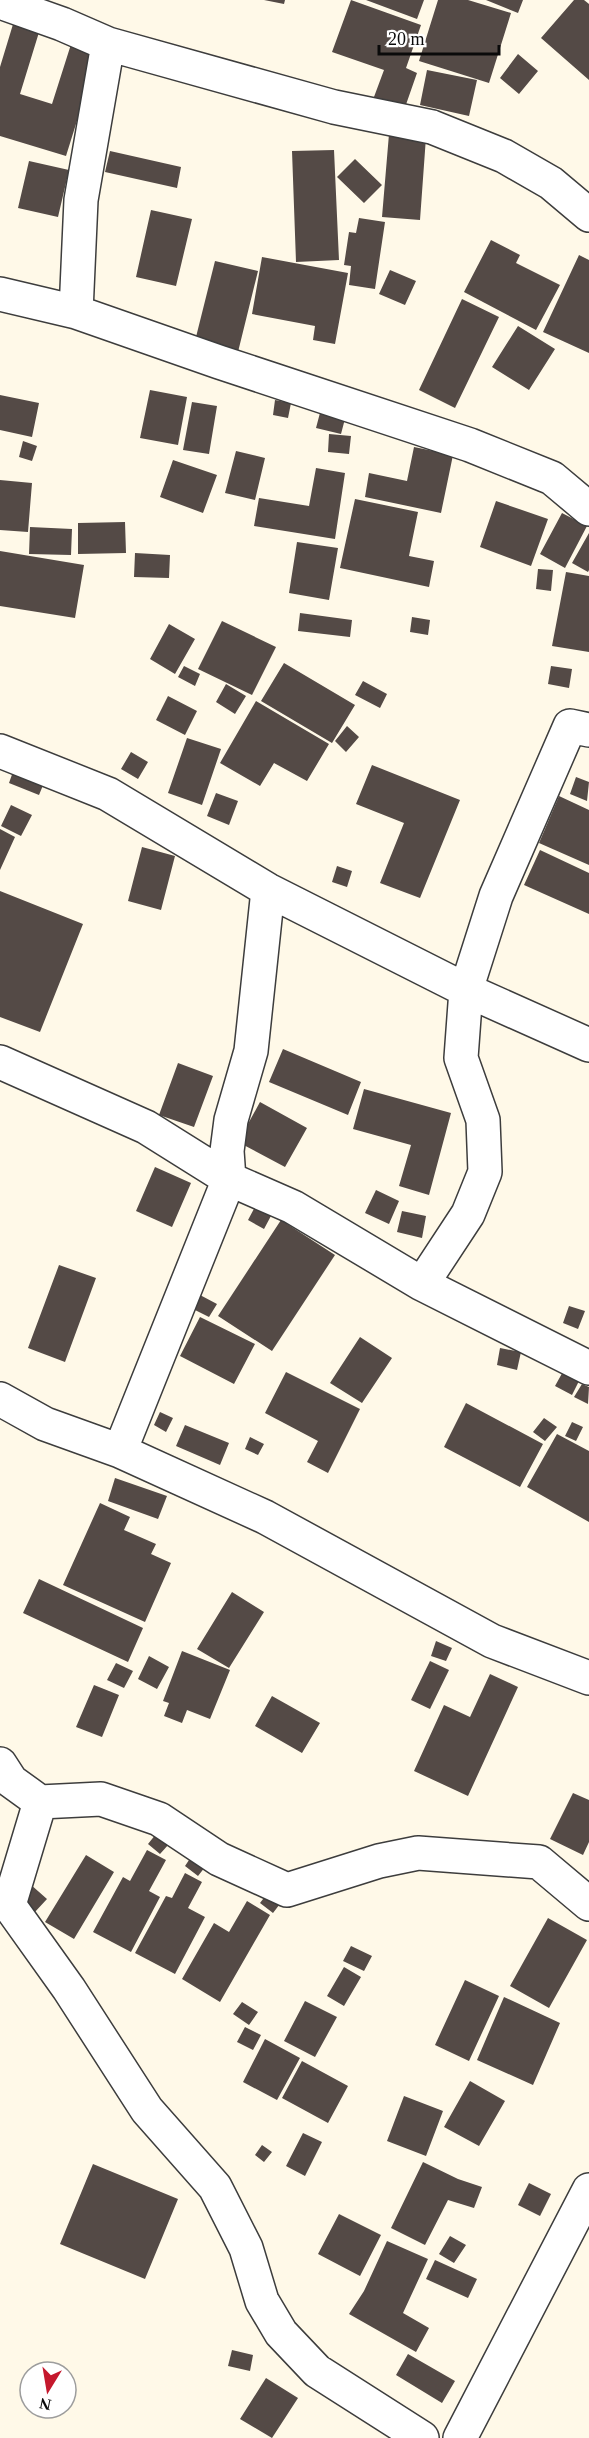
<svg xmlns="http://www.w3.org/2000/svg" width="589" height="2438" font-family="'Times New Roman',serif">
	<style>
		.building { fill: #544a46 }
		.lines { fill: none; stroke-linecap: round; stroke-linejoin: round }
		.minor-casing { stroke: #3d3d3d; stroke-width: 36 }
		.minor { stroke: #fff; stroke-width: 33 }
	</style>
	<rect width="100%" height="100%" fill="#fff9e8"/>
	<!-- building -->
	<path class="building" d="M264,0H285L284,4Z
		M351,0L421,25L406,68L417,73L402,116L371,105L384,70L332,52Z
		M366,0H424L417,19Z
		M438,0H468L511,13L489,83L419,61Z
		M486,0H523L518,13Z
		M574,0H584L589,4V80L541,38Z
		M14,21L40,29L20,94L52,104L73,38L100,47L66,156L0,136V67Z
		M518,54L538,71L519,94L500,78Z
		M427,70L477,80L469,116L420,105Z
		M389,134L426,137L420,220L382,217Z
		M334,150L339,260L296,262L292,151Z
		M110,151L181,167L177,188L105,172Z
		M355,159L382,185L364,203L337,177Z
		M29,161L69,170L58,217L18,208Z
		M151,210L192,219L176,286L136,277Z
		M359,218L385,222L375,289L349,285L351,266L344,265L349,232L356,233Z
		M491,240L520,255L516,263L560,285L536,330L464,292Z
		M579,255L589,260V353L543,332Z
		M262,257L348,273L335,344L313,340L315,326L252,314Z
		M215,261L258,271L237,356L194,345Z
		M390,270L416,281L405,305L379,294Z
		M462,299L499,317L455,408L419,390Z
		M518,326L555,349L529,390L492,367Z
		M150,390L187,397L178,445L140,438Z
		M0,395L39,403L32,437L0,430Z
		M275,400L291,403L288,418L273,415Z
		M192,402L217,406L209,454L183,450Z
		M321,409L346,415L341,434L316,428Z
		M329,434L351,436L349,454L328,452Z
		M23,441L37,446L32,461L19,457Z
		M414,447L453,455L441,513L365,497L369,473L407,481Z
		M236,451L265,458L255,500L225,493Z
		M173,460L217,475L203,513L160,497Z
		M316,468L345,473L335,539L254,526L259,498L309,506Z
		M0,480L32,483L28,532L0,530Z
		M355,499L418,512L409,556L434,561L429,587L340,568Z
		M496,501L548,519L531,566L480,547Z
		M562,513L587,526L565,568L540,554Z
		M125,522L126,553L78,554V523Z
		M30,527L72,529L71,555L29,554Z
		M589,533V570L588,572L572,563Z
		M297,542L338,548L329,600L289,593Z
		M0,551L84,565L75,618L0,606Z
		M135,553L170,555L169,578L134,577Z
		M538,569L553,570L551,591L536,589Z
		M566,572L589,576V652L552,646Z
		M300,613L352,620L350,637L298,631Z
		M412,617L430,620L428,635L410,632Z
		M222,621L276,647L252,695L198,669Z
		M169,624L195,639L175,674L150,659Z
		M284,663L355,705L332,743L261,701Z
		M184,666L200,674L195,686L178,677Z
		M551,666L572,669L569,688L548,684Z
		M363,681L387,694L380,708L355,695Z
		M226,684L246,696L235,714L216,702Z
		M168,696L197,711L185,735L156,720Z
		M256,701L329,744L307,781L274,763L260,786L220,763Z
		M347,726L359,737L346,752L335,741Z
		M187,738L221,749L202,805L168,793Z
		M131,752L148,762L138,779L121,769Z
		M372,765L460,800L420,898L380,883L404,823L356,804Z
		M15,766L46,778L39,795L9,783Z
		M576,777L589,782L587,801L570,794Z
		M216,793L238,801L229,825L207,816Z
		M559,796L589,810V865L539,843Z
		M11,805L32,815L21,836L1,826Z
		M0,829L15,837L0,870Z
		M142,847L175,856L161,910L128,901Z
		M540,850L589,873V914L524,885Z
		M337,866L352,871L347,887L332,882Z
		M0,891L83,924L40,1032L0,1017Z
		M283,1049L361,1082L348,1115L269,1082Z
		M178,1063L213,1076L194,1127L159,1115Z
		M364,1089L451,1113L429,1195L399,1186L411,1145L353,1129Z
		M260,1102L307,1128L285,1167L238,1142Z
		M155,1167L191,1183L172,1227L136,1211Z
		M376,1190L399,1201L389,1224L365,1213Z
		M256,1205L272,1214L264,1229L248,1220Z
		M402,1211L426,1216L422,1238L397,1232Z
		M281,1220L335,1255L272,1351L218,1316Z
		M59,1265L96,1278L65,1362L28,1348Z
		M200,1295L217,1304L209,1317L193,1309Z
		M569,1306L585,1311L578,1329L563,1323Z
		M200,1317L255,1344L234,1384L180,1356Z
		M360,1337L392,1358L362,1403L330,1383Z
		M500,1348L521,1352L517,1370L497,1365Z
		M565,1368L581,1377L572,1395L555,1386Z
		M286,1372L360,1409L328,1473L307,1462L318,1441L265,1413Z
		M582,1384L589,1387L588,1404L574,1397Z
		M466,1403L543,1444L520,1487L444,1447Z
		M160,1412L173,1418L166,1432L154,1425Z
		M544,1418L557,1427L545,1441L533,1432Z
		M572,1422L583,1427L576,1441L565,1436Z
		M185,1425L229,1443L220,1465L176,1446Z
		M557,1434L589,1451V1522L527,1487Z
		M250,1437L264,1444L258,1455L245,1449Z
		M115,1478L167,1496L158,1519L108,1501Z
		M100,1503L130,1517L124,1530L156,1544L151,1554L171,1563L145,1622L63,1585Z
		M39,1579L143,1628L128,1662L23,1613Z
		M232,1592L264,1612L229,1668L197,1649Z
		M436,1641L452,1648L446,1661L431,1656Z
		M182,1651L230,1670L210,1719L187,1710L182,1723L164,1716L169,1703L163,1701Z
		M149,1656L169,1667L157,1689L138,1679Z
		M430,1661L449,1670L430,1709L411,1700Z
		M116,1663L133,1671L124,1688L107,1680Z
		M490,1674L518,1687L468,1796L414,1771L444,1705L470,1717Z
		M94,1685L119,1695L102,1737L76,1727Z
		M272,1696L320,1723L302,1753L255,1726Z
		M573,1793L589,1800V1842L583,1855L550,1839Z
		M156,1834L169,1844L160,1854L148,1844Z
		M147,1850L166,1860L149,1891L160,1897L131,1952L93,1932L123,1877L130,1881Z
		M195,1851L209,1862L198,1876L185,1866Z
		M86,1855L114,1872L74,1939L45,1922Z
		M185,1873L202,1882L188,1908L205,1917L175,1974L135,1953L166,1896L172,1898Z
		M30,1884L47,1899L34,1913L18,1897Z
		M273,1886L286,1896L273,1913L260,1903Z
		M247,1901L270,1915L220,2002L182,1979L214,1923L229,1932Z
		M548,1918L587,1940L549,2008L510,1986Z
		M351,1946L372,1956L364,1971L343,1961Z
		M344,1967L361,1977L344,2006L327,1996Z
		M465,1980L499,1996L469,2061L435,2045Z
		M504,1997L560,2023L533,2085L477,2060Z
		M305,2001L337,2017L315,2057L284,2041Z
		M242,2002L258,2012L249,2025L233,2014Z
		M245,2027L261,2035L253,2050L237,2042Z
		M265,2039L300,2058L277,2100L243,2082Z
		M302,2061L348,2086L328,2123L282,2098Z
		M470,2081L505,2101L479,2146L444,2127Z
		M404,2096L443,2111L426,2156L387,2141Z
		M303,2133L322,2142L305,2176L286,2166Z
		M262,2145L272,2152L264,2162L255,2155Z
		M423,2162L458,2179L482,2187L474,2208L448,2200L425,2245L391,2228Z
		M93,2164L178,2199L145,2279L60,2244Z
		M529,2183L551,2194L540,2216L518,2205Z
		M339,2214L381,2235L360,2276L318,2254Z
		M450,2236L466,2245L454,2263L439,2254Z
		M387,2241L428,2259L403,2313L429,2328L416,2352L349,2314L364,2291Z
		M435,2260L477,2279L468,2298L426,2279Z
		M232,2350L253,2355L250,2371L228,2366Z
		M408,2354L455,2381L442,2403L396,2375Z
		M266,2378L298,2398L272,2438L240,2419Z"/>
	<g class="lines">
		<defs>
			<path id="minor" d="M0,2L62,24L108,44L334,107L432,127L504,156L551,183L589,215
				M0,294L76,312L219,362L470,445L552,478L589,509
				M76,312L81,200L108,44
				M0,751L108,794L268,890L466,990L589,1045
				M0,1062L146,1127L229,1179L293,1207L422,1284L589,1368
				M422,1284L468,1214L485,1172L483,1120L461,1058L466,990L496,896L570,726L589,730
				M0,1399L45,1424L120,1451L265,1517L492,1641L589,1678
				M120,1451L229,1179L227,1151L231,1120L251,1051L268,890
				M0,1764L11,1781L40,1802L9,1905L69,1989L147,2110L215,2187L246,2248L262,2301L281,2333L317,2371L422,2438
				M40,1802L101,1799L159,1819L219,1859L287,1890L379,1861L418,1853L539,1862L589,1904
				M460,2438L589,2190"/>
		</defs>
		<!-- minor casing -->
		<use href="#minor" class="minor-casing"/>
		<!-- minor -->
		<use href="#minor" class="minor"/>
	</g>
	<!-- north arrow -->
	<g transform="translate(48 2390) rotate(191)"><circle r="28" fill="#ffffff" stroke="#9d9d9d" stroke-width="1.5"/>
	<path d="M0-4.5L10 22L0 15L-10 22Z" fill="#c5182d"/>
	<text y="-9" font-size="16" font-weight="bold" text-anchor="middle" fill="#0a0a0a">N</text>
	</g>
	<!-- scale -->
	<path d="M379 45v9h120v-9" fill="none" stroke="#0a0a0a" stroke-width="3"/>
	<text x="388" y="45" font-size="18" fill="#0a0a0a" stroke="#ffffff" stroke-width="4.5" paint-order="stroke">20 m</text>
</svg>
